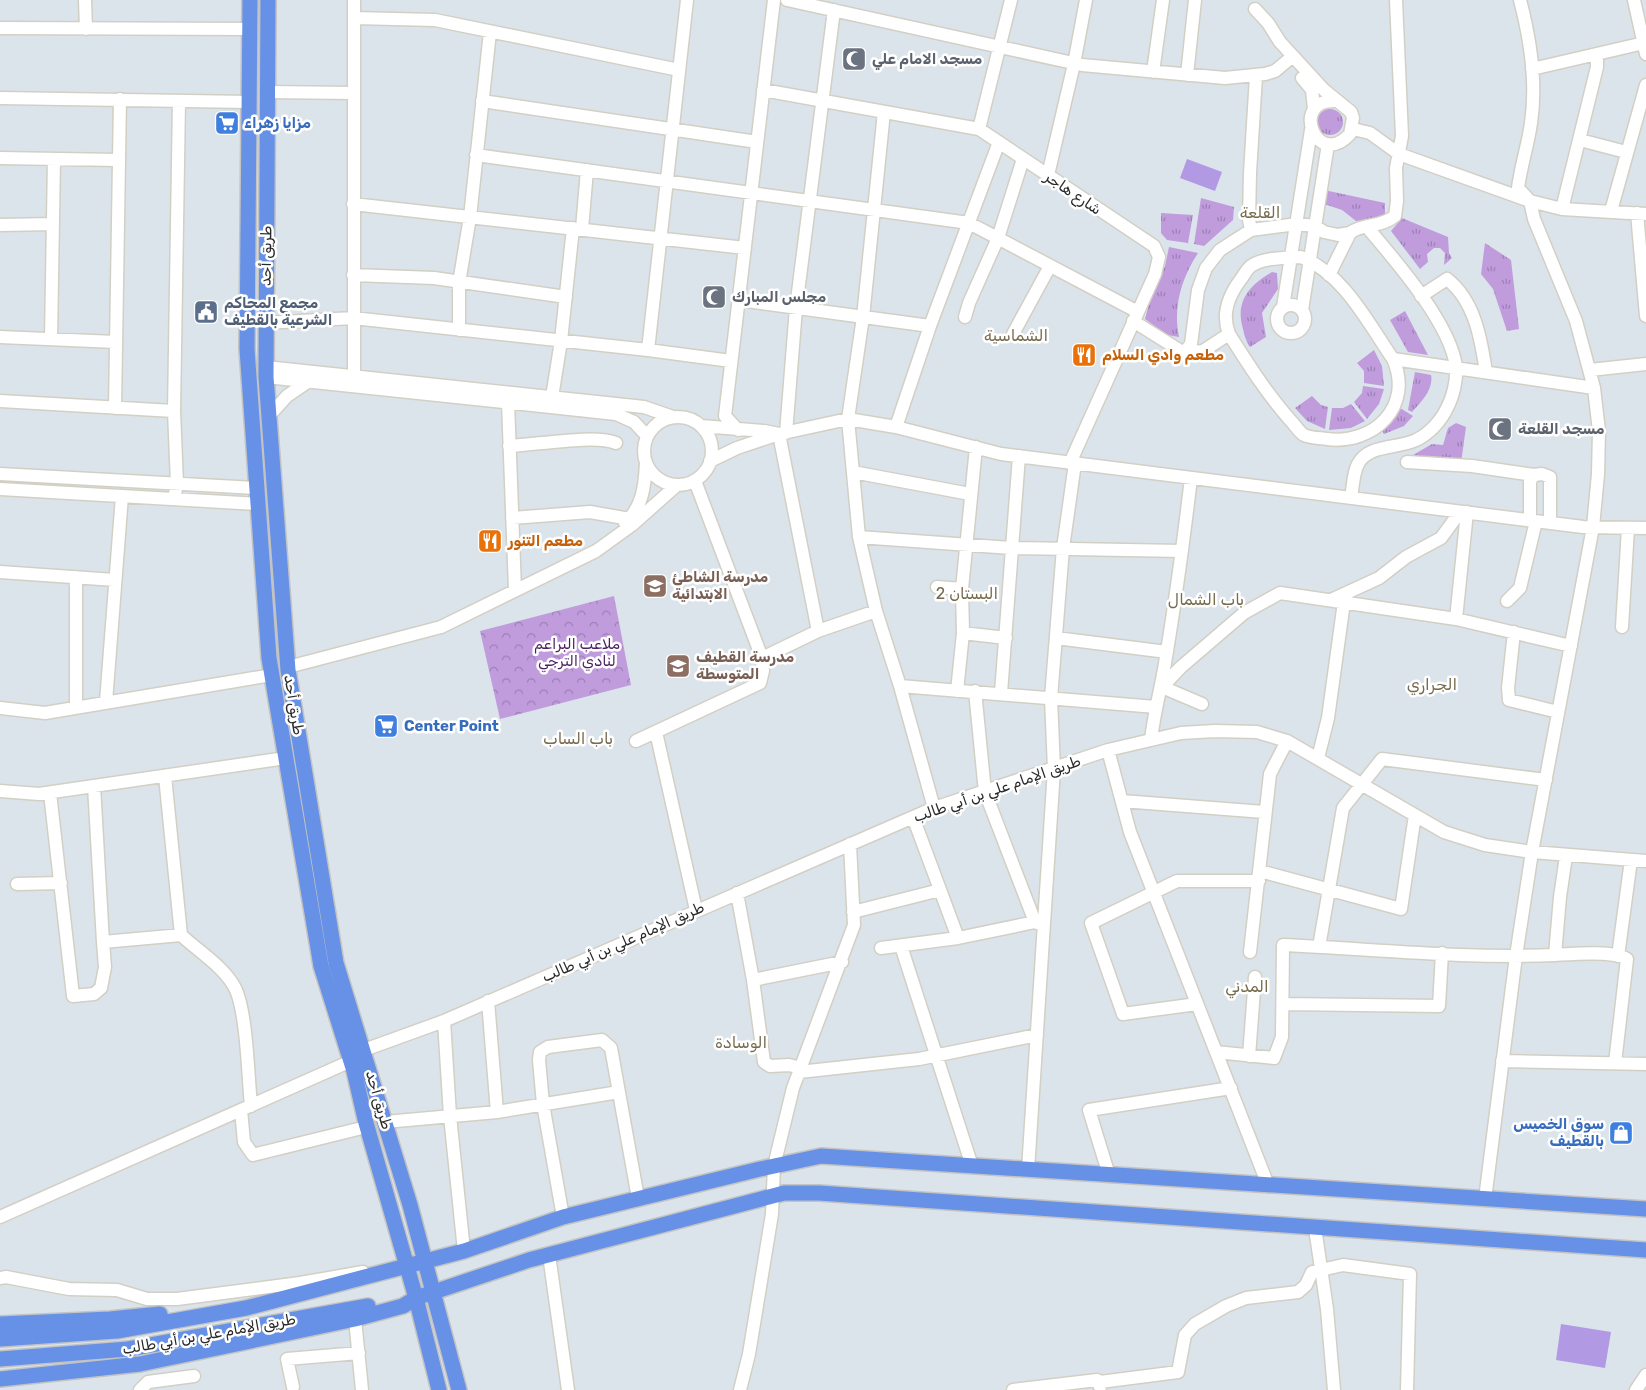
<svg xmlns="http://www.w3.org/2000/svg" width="1646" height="1390" font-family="Rubik,'Noto Sans Arabic',sans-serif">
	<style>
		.grass { fill: url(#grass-tufts) }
		.forest { fill: url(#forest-crowns) }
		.pitch { fill: #b199e4 }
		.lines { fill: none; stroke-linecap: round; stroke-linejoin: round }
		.minor-casing { stroke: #d2cfc4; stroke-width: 15 }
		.major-casing { stroke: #c3c3c3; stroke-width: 18 }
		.minor { stroke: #fff; stroke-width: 12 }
		.major { stroke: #6691e6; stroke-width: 15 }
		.labels { text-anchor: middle; stroke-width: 5; stroke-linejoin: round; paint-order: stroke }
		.worship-label { font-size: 15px; font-weight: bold; fill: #5b616d; stroke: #fff; text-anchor: start }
		.shop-label { font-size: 15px; font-weight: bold; fill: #366cbe; stroke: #fff; text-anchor: start }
		.street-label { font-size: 15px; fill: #292929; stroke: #fff }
		.service-label { font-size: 15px; font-weight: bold; fill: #4e5e75; stroke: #fff; text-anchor: start }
		.food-label { font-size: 15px; font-weight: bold; fill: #c56008; stroke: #fff; text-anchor: start }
		.education-label { font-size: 15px; font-weight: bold; fill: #785e54; stroke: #fff; text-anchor: start }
		.park-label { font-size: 15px; fill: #4c1f61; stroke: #fff }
		.neighbourhood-label { font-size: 16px; fill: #776b4d; stroke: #fff }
	</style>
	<defs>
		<pattern id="grass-tufts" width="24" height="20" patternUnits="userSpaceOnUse" patternTransform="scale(1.25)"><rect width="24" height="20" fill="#c09cdd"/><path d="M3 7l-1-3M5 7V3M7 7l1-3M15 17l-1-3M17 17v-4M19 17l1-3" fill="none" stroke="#9c7fb3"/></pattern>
		<pattern id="forest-crowns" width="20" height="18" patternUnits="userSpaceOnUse" patternTransform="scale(1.25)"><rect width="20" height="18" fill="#c09cdd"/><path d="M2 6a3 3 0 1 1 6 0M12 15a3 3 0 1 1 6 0" fill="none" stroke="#9c7fb3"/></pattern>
	</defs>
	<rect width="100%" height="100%" fill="#dce4eb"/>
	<!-- grass -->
	<path class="grass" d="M1317 122a13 13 0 1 1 26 0a13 13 0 1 1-26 0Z
		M1324,190L1385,203V214L1380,218L1356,221L1342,210L1321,203Z
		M1201,198L1234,207L1233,220L1204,246L1194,244Z
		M1161,213L1193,215L1188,243L1167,240L1161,233Z
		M1402,218L1448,237L1449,253L1452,258L1444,265L1445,253L1440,248H1434L1427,254L1428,262L1420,269L1391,231Z
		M1485,243L1511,260L1519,329L1507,331L1493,289L1481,274Z
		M1169,247L1198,253C1181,279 1173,307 1179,337L1167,335L1145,319L1150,300L1165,266Z
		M1272,272L1277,273L1278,289L1262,313L1266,337L1250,347C1245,340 1244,333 1242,325C1236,300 1251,284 1272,272Z
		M1405,311L1428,355L1408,352L1390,320Z
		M1374,350L1382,366L1384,386L1364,383V371L1357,363Z
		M1415,372L1431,375C1434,389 1421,402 1412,412L1408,410Z
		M1363,386L1384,389L1379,404L1367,419L1354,402L1362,393Z
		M1312,396L1321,405L1328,407L1325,429L1307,421L1295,408Z
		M1351,404L1365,421L1351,428L1329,430L1332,408H1343Z
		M1400,408L1413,416L1404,426L1384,434L1382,430Z
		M1456,423L1466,427L1461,463L1415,461L1413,455L1432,444L1443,445L1448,428Z"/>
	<!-- forest -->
	<path class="forest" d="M614,596L631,685L500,719L480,631Z"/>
	<!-- pitch -->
	<path class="pitch" d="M1187,159L1222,172L1215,191L1180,178Z
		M1561,1324L1611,1332L1605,1368L1556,1360Z"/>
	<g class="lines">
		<defs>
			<path id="minor" d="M85,0L86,29
				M354,0V376
				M787,0L1082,65L1225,78L1265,74L1275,71L1287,61
				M1634,0L1646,54
				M1255,9L1268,23L1280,42L1324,90L1351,112L1353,118L1350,134C1316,171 1289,98 1336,101
				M354,18L435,20L679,70
				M0,28L250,29
				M1532,69L1644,43
				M1153,72L1163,0
				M1187,75L1195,0
				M1302,78L1312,90L1314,109
				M763,90L979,129L1154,246L1159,257L1155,274L1070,463
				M267,92L353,93
				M0,98L249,102
				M482,101L757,142
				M884,112L863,317L848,419L859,537L876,611L900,686L934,808
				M979,129L1011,0
				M1353,129L1370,133L1399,154L1530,201L1562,209L1646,214
				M1580,140L1626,152
				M476,155L969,223L1138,312
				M0,158L119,160
				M1048,175L1074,64L1086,0
				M353,204L745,248
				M1562,209L1597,67V55
				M1611,211L1646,85
				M1637,213L1646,316
				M0,225L53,224
				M582,229L587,170
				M1251,230L1249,220L1250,173L1256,76
				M1301,257C1344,274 1368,323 1393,359C1414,406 1374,445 1327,439C1320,438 1310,438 1304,435C1299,432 1295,425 1291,421C1267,394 1248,364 1229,334C1221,313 1229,295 1241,279C1244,275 1247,269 1251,266C1265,257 1285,258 1301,257Z
				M353,275L434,278L566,297
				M1329,275L1350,233C1363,223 1380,228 1395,216L1397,201L1396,168L1402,136L1396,0
				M1421,296L1447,279C1475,301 1481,339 1486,372
				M739,300L930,326
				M1277 319a14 14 0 1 1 28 0a14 14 0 1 1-28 0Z
				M1283,307L1311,130
				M1302,310L1328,144
				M965,317L969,303L998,238L1023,159
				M1133,321L1184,353L1203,351L1229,334
				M265,323L353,318L648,350L731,361
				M459,330V283L470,217L490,32
				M1013,334L1050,266
				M0,337L116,342
				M51,339L54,159
				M648,350L687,0
				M1184,353L1191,344L1198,290L1206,268L1220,250L1251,230L1297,224L1315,226L1324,232L1338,235L1350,233
				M1393,359L1594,388
				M266,367L644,407L673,417
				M1590,370L1646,364
				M266,377L616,414L634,422L647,436
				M552,397L561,341L573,228
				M0,401L174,411
				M508,402L515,590
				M115,408L120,99
				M268,417L287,396L309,381
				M644 451a34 34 0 1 1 68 0a34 34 0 1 1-68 0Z
				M701,426L764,431L779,434
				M896,427L930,326L999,142
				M738,430L725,416L774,0
				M786,433L796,308L834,10
				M779,434L818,631
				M509,446C536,445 595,434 616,443
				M710,461L737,448L779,434L848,419L896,427L1001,454L1583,527L1646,528
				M1407,462L1472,466L1534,475
				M853,472L970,494
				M0,474L257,488
				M0,489L258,504
				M1351,498C1353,487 1353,473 1358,464C1368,444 1398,449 1416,440C1429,434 1441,421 1447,408C1453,397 1457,380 1456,367C1451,324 1395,260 1367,227
				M174,499L177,484L174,411L179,101
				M512,518L590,512L630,519
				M1530,520V481L1534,475L1542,474L1550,477V522
				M625,523C643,507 645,485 646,462
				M859,537L1011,548L1182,551
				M0,572L115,580
				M76,577V707
				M937,587L962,589
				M1331,600L1379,578L1406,557L1441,538L1460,512
				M1507,601L1520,588L1536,521
				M1456,619L1467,512
				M1622,627L1628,528
				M1514,632L1508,688L1509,700L1558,712
				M963,633L1006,638
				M1056,638L1167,652
				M762,658L818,631L876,611
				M288,667L441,627L596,551L632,525L677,485
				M900,686L1156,707
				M957,691L963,633L962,589L976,447
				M975,691L985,792L1035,922
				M1001,693L1019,456
				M106,702L122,496
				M1202,704L1162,687L1181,667L1244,613L1280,593L1456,619L1571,646
				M0,708L45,713L272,675
				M656,732L696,910
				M1151,740C1154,712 1162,685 1166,657C1176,597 1184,537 1191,478
				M636,741L760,683L763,671L762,658L695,481
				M1108,750L1130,832L1268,1185
				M1318,758L1328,718L1344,602
				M165,776L181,935C198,951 226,968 236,990C247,1016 248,1076 251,1106
				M94,786L103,942L181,935
				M0,791L39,794L286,758
				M50,793L73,996L94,994L101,988L105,967L103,942
				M1122,801L1264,812
				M913,817L958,938
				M1260,871L1401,909L1415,815
				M17,884L61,883
				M737,893L753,980L764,1062L770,1066L789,1065L801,1068
				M853,912L940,890
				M901,946L972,1166
				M1319,947L1343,808L1382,759L1546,780
				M881,948L958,938L1035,922L1042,925
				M1250,952L1270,774L1287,741
				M1555,955L1560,897L1566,856
				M1618,956L1631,860
				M753,980L842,962
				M488,1001L497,1112
				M1197,1004L1123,1014L1091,923L1177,881H1259
				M1283,1004L1439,1006L1442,953
				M444,1021L450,1116L464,1251
				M364,1050L444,1021L934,808L1108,750L1181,733L1215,731L1257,732L1287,741L1444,832L1485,845L1532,852L1646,861
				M1216,1052L1274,1058L1282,1037L1283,945C1373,949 1465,959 1555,955C1572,954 1613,950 1627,959L1615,1063
				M1249,1056L1255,977
				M1502,1061L1646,1064
				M799,1072L919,1059L1037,1035
				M241,1110L244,1142L253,1155L362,1128L366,1123
				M385,1122L497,1112L619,1092
				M1028,1170L1054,769L1051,698L1063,548L1075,463
				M1109,1175L1089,1110L1231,1088
				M1485,1199L1516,956L1532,852L1593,527L1598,474L1599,431L1594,388L1576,321L1534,219L1530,201L1518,188C1521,165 1528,145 1531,123C1537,83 1530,38 1520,0
				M0,1217L351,1061
				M563,1217L543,1104L539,1060L540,1052L548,1047L602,1040L611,1048L638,1198
				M1315,1228L1327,1309L1334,1390
				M549,1255L568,1390
				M0,1278L6,1277L69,1289L117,1290L147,1299H177L300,1283L363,1272
				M355,1319L362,1390
				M1097,1380L1100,1382L1178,1372L1185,1335L1195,1324L1226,1306L1246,1298L1298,1292L1306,1285L1312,1272L1343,1265L1410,1274L1407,1390
				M293,1387L287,1359L359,1353
				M140,1390L148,1382L194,1376
				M740,1390L749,1354L772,1214L774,1166L793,1088L854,925L850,844
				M1013,1390L1097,1380L1100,1387
				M1636,1390L1646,1375"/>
			<path id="major" d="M250,0L247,349L269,658L321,966L354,1071L366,1123L416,1298L439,1390
				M268,0L266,377L288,670L336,963L410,1205L459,1390
				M0,1324L110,1319L160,1314
				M0,1339L117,1331L246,1308L464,1251L563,1217L760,1169L821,1156L1646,1209
				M0,1359L128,1349L368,1306
				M0,1379L140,1364L355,1319L403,1306L416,1298L529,1260L784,1193H819L1646,1250"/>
		</defs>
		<!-- minor casing -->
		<use href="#minor" class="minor-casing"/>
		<!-- major casing -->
		<use href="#major" class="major-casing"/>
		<!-- minor -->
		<use href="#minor" class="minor"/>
		<!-- major -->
		<use href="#major" class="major"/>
	</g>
	<!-- icons -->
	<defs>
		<symbol id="mosque-square" viewBox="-11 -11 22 22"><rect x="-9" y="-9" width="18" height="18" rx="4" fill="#6b7280" stroke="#fff"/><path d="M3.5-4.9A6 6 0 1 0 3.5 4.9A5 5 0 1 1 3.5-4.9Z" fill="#fff"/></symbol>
		<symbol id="supermarket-square" viewBox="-11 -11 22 22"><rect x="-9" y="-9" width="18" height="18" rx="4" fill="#3f7fe0" stroke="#fff"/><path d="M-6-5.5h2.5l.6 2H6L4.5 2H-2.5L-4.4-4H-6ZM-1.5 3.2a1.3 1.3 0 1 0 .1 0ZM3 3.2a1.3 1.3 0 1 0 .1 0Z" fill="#fff"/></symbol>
		<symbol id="civic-square" viewBox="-11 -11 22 22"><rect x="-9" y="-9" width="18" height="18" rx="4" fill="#5c6f8a" stroke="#fff"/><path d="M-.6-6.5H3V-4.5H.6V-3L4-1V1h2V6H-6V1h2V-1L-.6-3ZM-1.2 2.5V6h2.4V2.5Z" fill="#fff"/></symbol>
		<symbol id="restaurant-square" viewBox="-11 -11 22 22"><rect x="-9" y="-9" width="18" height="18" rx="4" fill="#e8710a" stroke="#fff"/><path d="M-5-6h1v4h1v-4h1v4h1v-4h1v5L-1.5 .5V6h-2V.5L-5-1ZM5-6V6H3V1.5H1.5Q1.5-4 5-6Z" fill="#fff"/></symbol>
		<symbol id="school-square" viewBox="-11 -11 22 22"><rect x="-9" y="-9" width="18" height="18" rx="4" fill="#8d6e63" stroke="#fff"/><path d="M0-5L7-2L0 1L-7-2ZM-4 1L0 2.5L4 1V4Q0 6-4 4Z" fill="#fff"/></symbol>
		<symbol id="shop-square" viewBox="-11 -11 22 22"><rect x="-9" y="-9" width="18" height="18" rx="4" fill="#3f7fe0" stroke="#fff"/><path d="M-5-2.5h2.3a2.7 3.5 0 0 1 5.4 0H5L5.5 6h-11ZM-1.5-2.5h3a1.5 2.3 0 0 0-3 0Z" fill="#fff"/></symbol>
	</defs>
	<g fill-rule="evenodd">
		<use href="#mosque-square" x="840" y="45" width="28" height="28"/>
		<use href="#supermarket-square" x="213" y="109" width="28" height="28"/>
		<use href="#mosque-square" x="700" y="283" width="28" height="28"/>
		<use href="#civic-square" x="192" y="298" width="28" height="28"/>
		<use href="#restaurant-square" x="1070" y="341" width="28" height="28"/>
		<use href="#mosque-square" x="1486" y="415" width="28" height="28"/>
		<use href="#restaurant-square" x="476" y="527" width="28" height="28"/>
		<use href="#school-square" x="641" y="572" width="28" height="28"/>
		<use href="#school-square" x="664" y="652" width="28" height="28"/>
		<use href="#supermarket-square" x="372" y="712" width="28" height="28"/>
		<use href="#shop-square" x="1607" y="1119" width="28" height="28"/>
	</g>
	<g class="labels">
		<!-- worship labels -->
		<g class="worship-label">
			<text x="872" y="64">مسجد الامام علي</text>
			<text x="732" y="302">مجلس المبارك</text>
			<text x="1518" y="434">مسجد القلعة</text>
		</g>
		<!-- shop labels -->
		<g class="shop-label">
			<text x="244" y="128">مزايا زهراء</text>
			<text x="404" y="731">Center Point</text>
			<text x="1604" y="1129" text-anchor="end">سوق الخميس<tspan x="1604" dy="17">بالقطيف</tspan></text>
		</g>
		<!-- street labels -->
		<g class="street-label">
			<text transform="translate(1073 193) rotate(34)" y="5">شارع هاجر</text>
			<text transform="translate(266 256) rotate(-89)" y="5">طريق أحد</text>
			<text transform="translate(294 705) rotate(81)" y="5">طريق أحد</text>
			<text transform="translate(997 789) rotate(-19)" y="5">طريق الإمام علي بن أبي طالب</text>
			<text transform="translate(623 942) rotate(-24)" y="5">طريق الإمام علي بن أبي طالب</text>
			<text transform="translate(379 1100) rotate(74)" y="5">طريق أحد</text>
			<text transform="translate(209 1334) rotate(-10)" y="5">طريق الإمام علي بن أبي طالب</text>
		</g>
		<!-- service labels -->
		<g class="service-label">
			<text x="224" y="308">مجمع المحاكم<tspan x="224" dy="17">الشرعية بالقطيف</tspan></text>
		</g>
		<!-- food labels -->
		<g class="food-label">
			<text x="1102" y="360">مطعم وادي السلام</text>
			<text x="508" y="546">مطعم التنور</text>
		</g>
		<!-- education labels -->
		<g class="education-label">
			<text x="672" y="582">مدرسة الشاطئ<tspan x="672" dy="17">الابتدائية</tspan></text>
			<text x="696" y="662">مدرسة القطيف<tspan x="696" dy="17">المتوسطة</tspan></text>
		</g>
		<!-- park labels -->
		<g class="park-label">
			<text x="577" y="649">ملاعب البراعم<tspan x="577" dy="17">لنادي الترجي</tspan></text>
		</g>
		<!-- neighbourhood labels -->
		<g class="neighbourhood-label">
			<text x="1260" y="218">القلعة</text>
			<text x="1016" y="341">الشماسية</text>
			<text x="967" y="599">البستان 2</text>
			<text x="1206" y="605">باب الشمال</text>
			<text x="1432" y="690">الجراري</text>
			<text x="578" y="744">باب الساب</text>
			<text x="1247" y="992">المدني</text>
			<text x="741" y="1048">الوسادة</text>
		</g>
	</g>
</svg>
